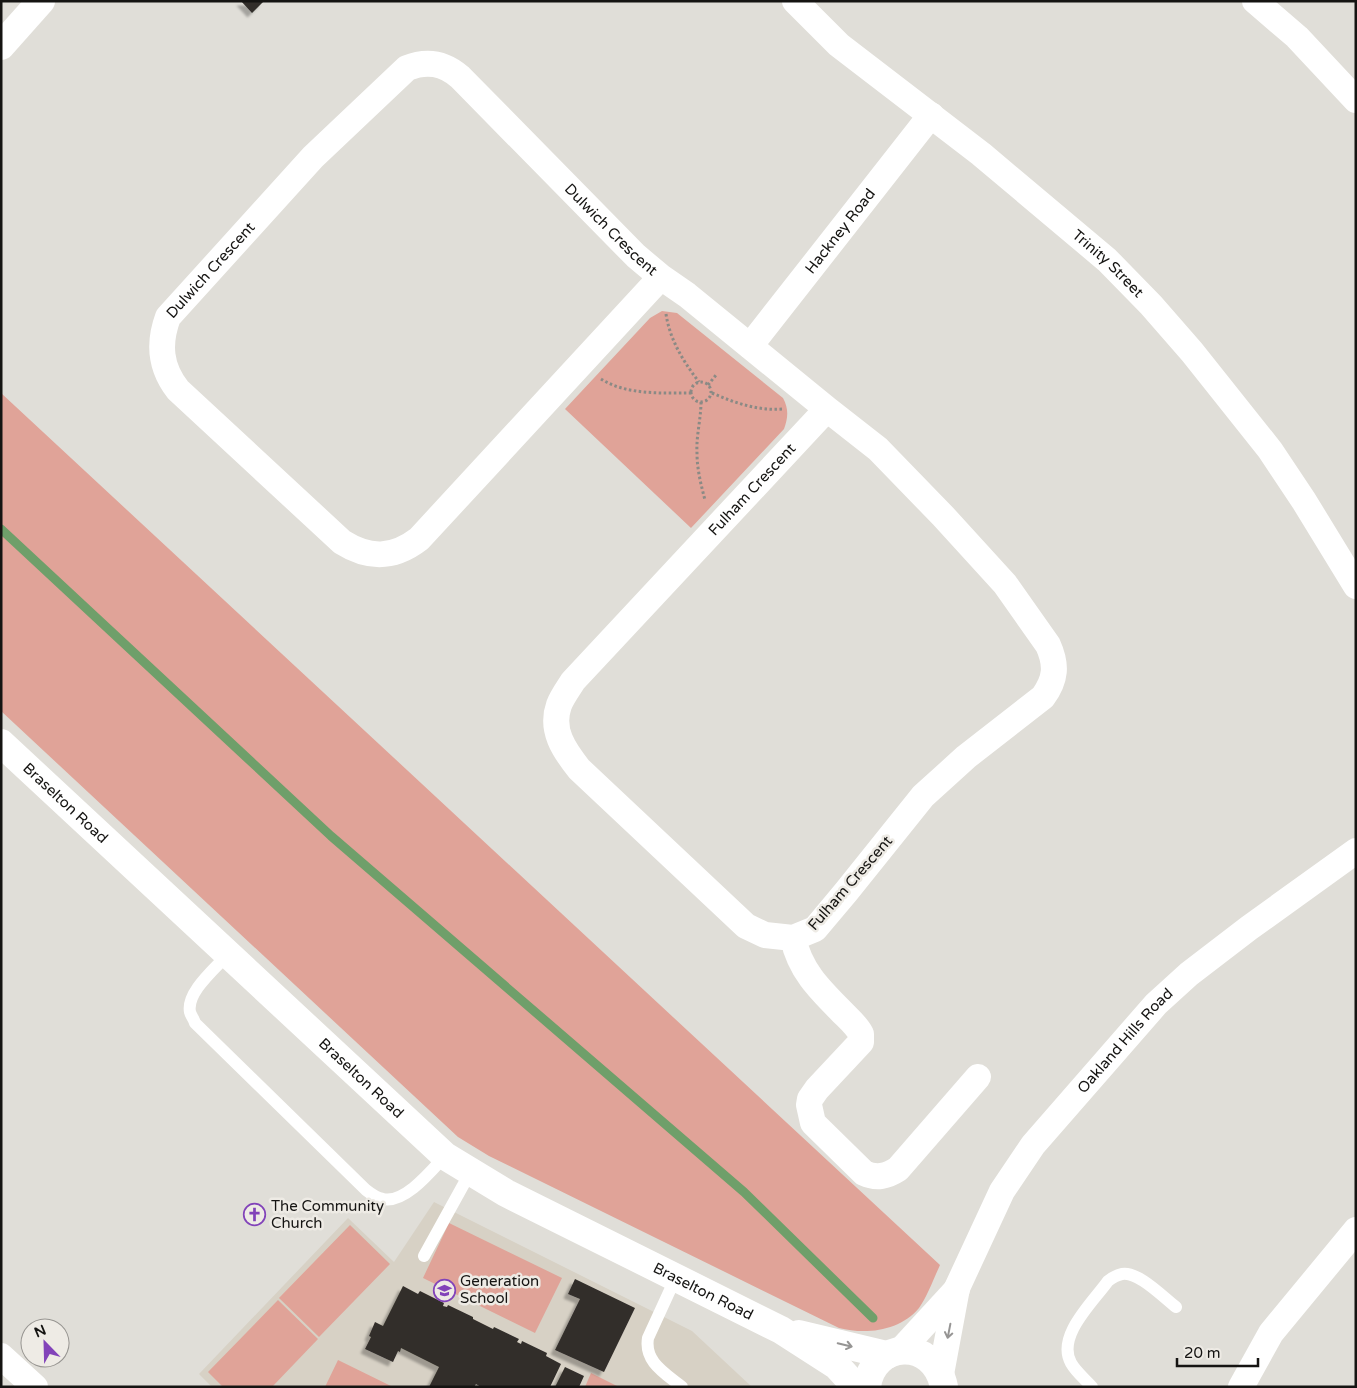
<svg xmlns="http://www.w3.org/2000/svg" width="1357" height="1388" font-family="'Varela Round',sans-serif">
	<style>
		.built { fill: #d7d1c5 }
		.green { fill: #e0a398 }
		.lines { fill: none; stroke-linecap: round; stroke-linejoin: round }
		.stream { stroke: #6f9f6a; stroke-width: 9 }
		.building { fill: #312d2a; filter: url(#shadow) }
		.path { stroke: #8b8a85; stroke-width: 3; stroke-dasharray: 2.5 2.5; stroke-linecap: butt }
		.service { stroke: #fff; stroke-width: 12 }
		.minor { stroke: #fff; stroke-width: 26 }
		.tertiary { stroke: #fff; stroke-width: 28 }
		.oneway { stroke: #969594 }
		.labels { text-anchor: middle; stroke-width: 5; stroke-linejoin: round; paint-order: stroke }
		.street-label { font-size: 15px; fill: #151412; stroke: #eeebe5 }
		.poi-label { font-size: 15px; fill: #151412; stroke: #eeebe5; text-anchor: start }
	</style>
	<defs>
		<filter id="shadow"><feDropShadow dx="-4.5" dy="4.5" stdDeviation="1" flood-color="#0004"/></filter>
	</defs>
	<rect width="100%" height="100%" fill="#e0ded8"/>
	<!-- built -->
	<path class="built" d="M434,1202L692,1331L752,1387H212L199,1374L348,1218L394,1262Z"/>
	<!-- green -->
	<path class="green" d="M662,311L677,313L783,398C789,409 788,418 784,429L691,528L565,409L650,318Z
		M1,393L940,1265C934,1278 927,1297 919,1308C900,1331 866,1335 839,1328L489,1156L458,1137L1,711Z
		M449,1223L562,1278L535,1333L423,1278Z
		M350,1225L390,1264L319,1337L279,1298Z
		M278,1300L318,1339L272,1387H223L208,1372Z
		M338,1360L393,1387H325Z
		M591,1373L619,1387H585Z"/>
	<g class="lines">
		<!-- stream -->
		<path class="stream" d="M1,529L331,836L744,1192L873,1318"/>
	</g>
	<!-- building -->
	<path class="building" d="M241,1H264L252,13Z
		M575,1279L635,1308L604,1372L555,1350L580,1299L568,1294Z
		M403,1286L418,1294L420,1291L444,1303L443,1306L447,1307L448,1305L473,1317V1319L493,1329L494,1327L519,1339L517,1342L521,1344L522,1341L547,1353L546,1356L561,1364L550,1387H481L476,1384L474,1387H429L439,1367L401,1348L400,1352L398,1351L393,1362L365,1349L371,1337L369,1336L375,1322L383,1326Z
		M565,1367L584,1376L579,1387H555Z"/>
	<g class="lines">
		<!-- path -->
		<path class="path" d="M666,314C670,340 683,361 699,382
			M601,379C626,395 662,393 691,393
			M691 392a10 10 0 1 1 20 0a10 10 0 1 1-20 0Z
			M708,385L716,375
			M712,393C735,403 758,411 783,409
			M701,402C701,419 696,436 697,453C697,469 701,485 705,500"/>
		<!-- service -->
		<path class="service" d="M228,954C216,968 186,992 190,1012C191,1016 194,1019 195,1023L366,1190C371,1194 377,1198 383,1199C405,1204 432,1170 445,1156
			M424,1256L471,1171
			M676,1277L648,1338C644,1362 665,1373 682,1387
			M1092,1387C1085,1379 1076,1372 1071,1363C1056,1336 1093,1302 1108,1281C1112,1278 1116,1275 1122,1274C1138,1271 1163,1297 1176,1307"/>
		<!-- minor -->
		<g class="minor">
			<path id="s1" d="M795,1L839,45L981,154L1107,260L1151,305L1192,352L1270,450L1304,501L1356,586"/>
			<path d="M1255,1L1297,37L1356,100"/>
			<path id="s2" d="M661,277L419,539C393,559 369,559 342,542L178,390C160,367 158,344 168,317L313,157L407,68C427,60 444,63 460,77L636,256L661,277L687,295L827,409L878,449L943,516L1005,584L1048,645C1057,665 1056,679 1043,697L966,757L923,796L846,892L815,929L793,938L765,935L746,926L579,769C564,750 550,730 559,705C562,697 568,689 573,681L827,409"/>
			<path id="s3" d="M750,346L931,115"/>
			<path d="M793,938C800,971 820,990 843,1013C849,1019 857,1026 861,1034V1042L817,1089L810,1099L809,1105L813,1123L864,1173C877,1179 887,1176 898,1169L978,1077"/>
			<path d="M900,1351L957,1289"/>
			<path d="M1,1356L35,1387"/>
			<path id="s4" d="M941,1374L957,1288L1002,1191L1033,1145L1156,1004L1189,974L1249,928L1356,851"/>
			<path d="M1241,1387L1271,1333L1356,1230"/>
		</g>
		<!-- tertiary -->
		<g class="tertiary">
			<path d="M1,46L41,1"/>
			<path id="s5" d="M1,743L445,1156L506,1193L781,1330L837,1366L856,1387"/>
			<path d="M799,1334L887,1355"/>
			<path d="M867,1387C872,1341 934,1336 944,1387"/>
		</g>
	</g>
	<!-- one-way arrows -->
	<defs><path id="oneway-shaft" d="M-6 0H5M1.5-3L5.5 0L1.5 3" fill="none" stroke-width="1.6" stroke-linecap="round" stroke-linejoin="round" transform="scale(1.25)"/></defs>
	<g class="oneway">
		<use href="#oneway-shaft" transform="translate(949 1331) rotate(101)"/>
		<use href="#oneway-shaft" transform="translate(845 1345) rotate(13)"/>
	</g>
	<!-- icons -->
	<defs>
		<symbol id="church-ring" viewBox="-11 -11 22 22"><circle r="9.5" fill="#eeebe5" stroke="#8243b9" stroke-width="1.5"/><path d="M-1.2-6h2.4v3.5h3.3v2.4h-3.3V6h-2.4V-.1h-3.3v-2.4h3.3Z" fill="#8243b9"/></symbol>
		<symbol id="school-ring" viewBox="-11 -11 22 22"><circle r="9.5" fill="#eeebe5" stroke="#8243b9" stroke-width="1.5"/><path d="M0-5L7-2L0 1L-7-2ZM-4 1L0 2.5L4 1V4Q0 6-4 4Z" fill="#8243b9"/></symbol>
	</defs>
	<g fill-rule="evenodd">
		<use href="#church-ring" x="242" y="1202" width="25" height="25"/>
		<use href="#school-ring" x="432" y="1278" width="25" height="25"/>
	</g>
	<g class="labels">
		<!-- street labels -->
		<g class="street-label">
			<text dy="5" stroke="none"><textPath href="#s2" startOffset="1358">Dulwich Crescent</textPath></text>
			<text dy="5" stroke="none"><textPath href="#s3" startOffset="146">Hackney Road</textPath></text>
			<text dy="5" stroke="none"><textPath href="#s1" startOffset="409">Trinity Street</textPath></text>
			<text dy="5" stroke="none"><textPath href="#s2" startOffset="804">Dulwich Crescent</textPath></text>
			<text dy="5" stroke="none"><textPath href="#s2" startOffset="3009">Fulham Crescent</textPath></text>
			<text dy="5" stroke="none"><textPath href="#s5" startOffset="88">Braselton Road</textPath></text>
			<text transform="translate(850 883) rotate(-49)" y="5">Fulham Crescent</text>
			<text dy="5" stroke="none"><textPath href="#s4" startOffset="389">Oakland Hills Road</textPath></text>
			<text dy="5" stroke="none"><textPath href="#s5" startOffset="492">Braselton Road</textPath></text>
			<text dy="5" stroke="none"><textPath href="#s5" startOffset="898">Braselton Road</textPath></text>
		</g>
		<!-- poi labels -->
		<g class="poi-label">
			<text x="271" y="1211">The Community<tspan x="271" dy="17">Church</tspan></text>
			<text x="460" y="1286">Generation<tspan x="460" dy="17">School</tspan></text>
		</g>
	</g>
	<!-- border -->
	<rect width="1357" height="1388" fill="none" stroke="#151412" stroke-width="5"/>
	<!-- north arrow -->
	<g transform="translate(45 1343) rotate(337)"><circle r="24" fill="#eeebe5" stroke="#979591"/>
	<path d="M0-4L9 19L0 12L-9 19Z" fill="#8243b9"/>
	<text y="-8" font-size="14" font-weight="bold" text-anchor="middle" fill="#151412">N</text>
	</g>
	<!-- scale -->
	<path d="M1177 1358v8h81v-8" fill="none" stroke="#151412" stroke-width="2.5"/>
	<text x="1184" y="1358" font-size="15" fill="#151412" stroke="#eeebe5" stroke-width="4" paint-order="stroke">20 m</text>
</svg>
